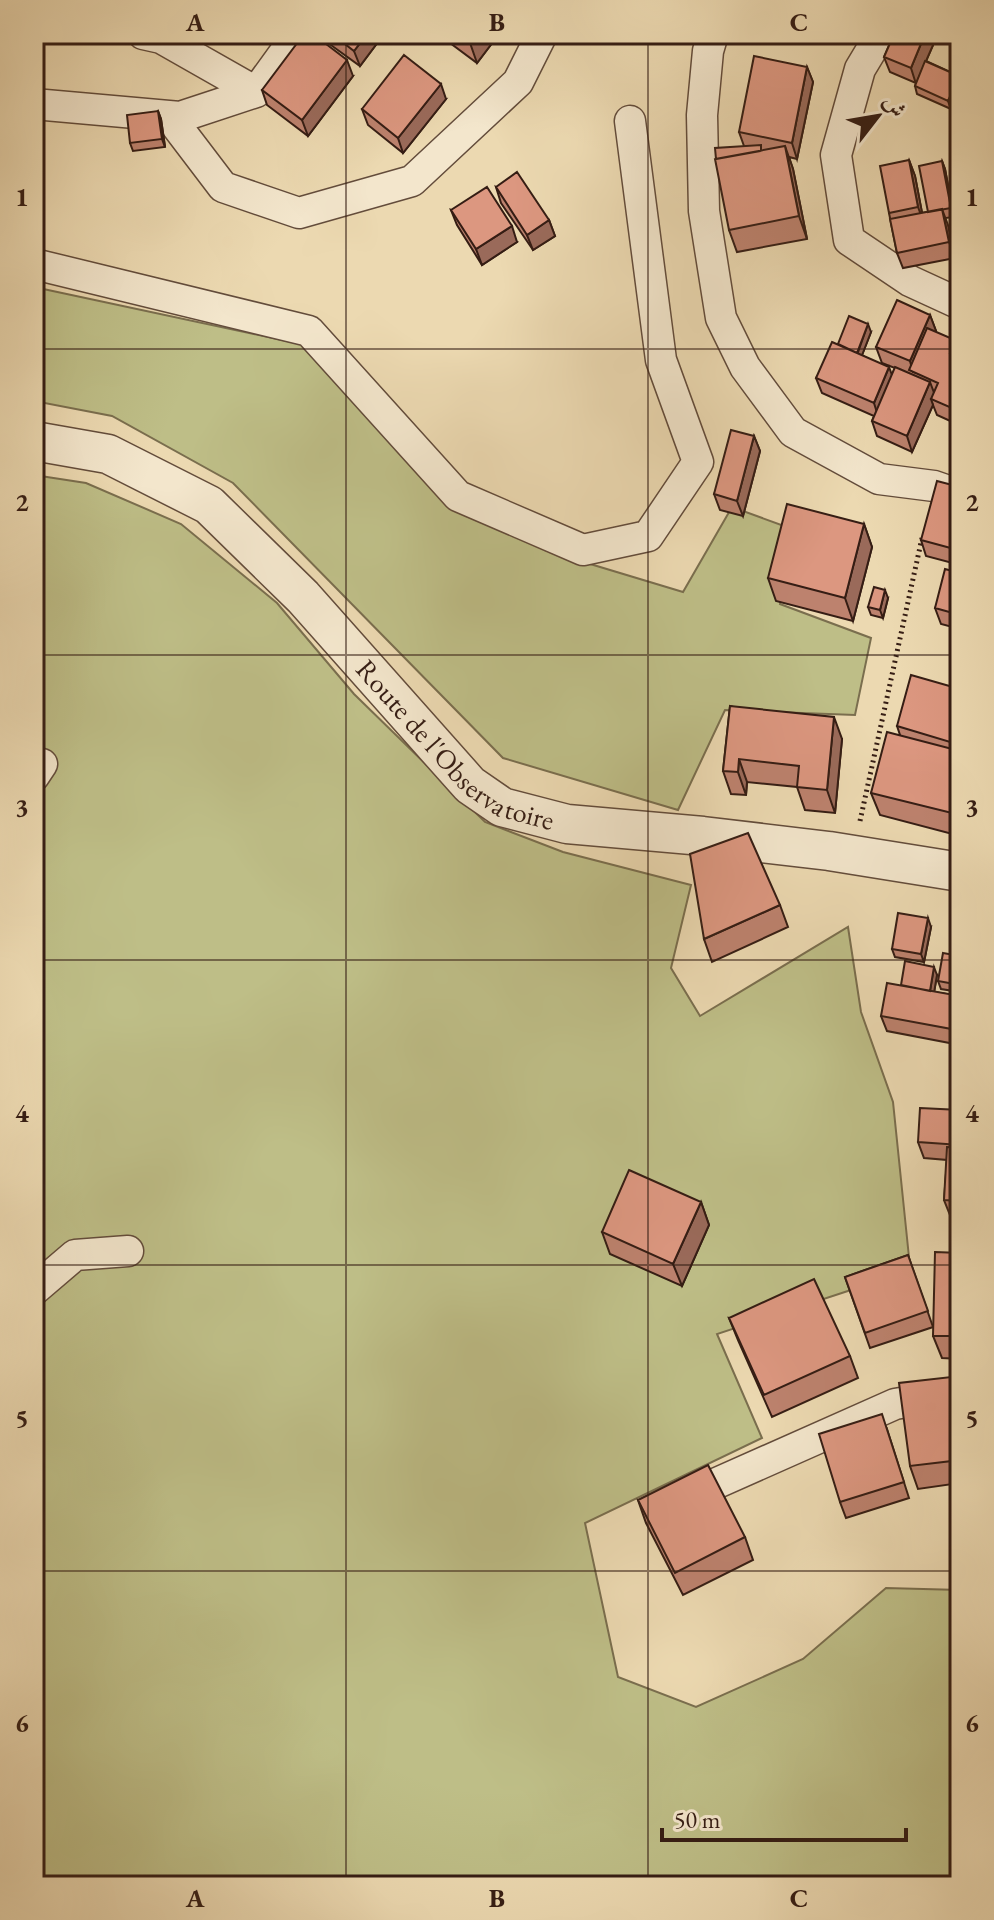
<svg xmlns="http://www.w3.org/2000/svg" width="994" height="1920" font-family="'EB Garamond',Amiri,serif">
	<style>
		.green { fill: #bebe87; stroke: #7a6e4e; stroke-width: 2 }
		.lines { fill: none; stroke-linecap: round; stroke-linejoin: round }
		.minor-casing { stroke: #634c3b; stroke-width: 33 }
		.tertiary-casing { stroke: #634c3b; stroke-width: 41 }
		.path { stroke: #351d14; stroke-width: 5; stroke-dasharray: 2 4; stroke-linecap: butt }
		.minor { stroke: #f3e6cc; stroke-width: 30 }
		.tertiary { stroke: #f3e6cc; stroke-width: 38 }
		.wall { fill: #bd826e; stroke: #351d14; stroke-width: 2 }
		.shaded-wall { fill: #9a6a5a; stroke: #351d14; stroke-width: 2 }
		.building { fill: #dc9780; stroke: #351d14; stroke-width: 2 }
		.grid { fill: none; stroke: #351d14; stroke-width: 2; stroke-opacity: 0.55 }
		.labels { text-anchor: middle; stroke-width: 8; stroke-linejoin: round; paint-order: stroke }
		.street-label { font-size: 28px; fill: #351d14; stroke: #f3e6cc }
		.neatline { fill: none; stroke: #351d14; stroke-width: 3 }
		.grid-label { font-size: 26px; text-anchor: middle; font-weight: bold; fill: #351d14 }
	</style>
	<rect width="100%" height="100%" fill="#ecd9b1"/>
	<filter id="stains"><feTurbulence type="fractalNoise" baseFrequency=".0025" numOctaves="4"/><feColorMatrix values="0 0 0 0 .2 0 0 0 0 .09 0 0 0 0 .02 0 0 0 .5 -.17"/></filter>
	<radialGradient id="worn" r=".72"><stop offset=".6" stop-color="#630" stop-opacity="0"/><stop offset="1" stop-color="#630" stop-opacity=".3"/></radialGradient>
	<!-- green -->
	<path class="green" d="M34,287L315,347L518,534L567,557L683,592L732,507L795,530L780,604L871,638L855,715L725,710L678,810L503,758L233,483L112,416L34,401Z
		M34,475L86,483L181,524L277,603L354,694L485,822L563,852L691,885L671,968L700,1016L848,927L861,1012L893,1102L910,1267L857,1288L717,1334L762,1438L585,1523L618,1677L696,1707L803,1659L886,1588L960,1590V1886H34Z"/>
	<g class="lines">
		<defs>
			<path id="minor" d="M143,34L161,38L256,92
				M713,34L708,51L702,115L704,211L721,318L745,367L793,432L879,479L934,486L960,495
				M881,34L860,69L836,155L849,240L910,281L960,304
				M34,104L180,117L256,92L298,34
				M169,116L223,187L299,213L412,181L518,82L542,34
				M34,264L309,331L458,496L583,550L648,536L698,462L661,360L630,121
				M34,776L42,764
				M34,1290L75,1255L128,1251
				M681,1499L895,1404L960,1393"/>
			<g id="tertiary">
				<path id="s1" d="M34,441L108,454L209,505L303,597L470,785L502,807L567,824L703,836L829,851L960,872"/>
			</g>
		</defs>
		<!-- minor casing -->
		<use href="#minor" class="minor-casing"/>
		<!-- tertiary casing -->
		<use href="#tertiary" class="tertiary-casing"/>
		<!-- path -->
		<path class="path" d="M860,821L922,538"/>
		<!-- minor -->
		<use href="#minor" class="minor"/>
		<!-- tertiary -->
		<use href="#tertiary" class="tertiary"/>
	</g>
	<!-- wall -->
	<path class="wall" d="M325,34H384L360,66L328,43Z
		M438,34H499L477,63Z
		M894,34H936L937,36L926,61L959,76L951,109L917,94L915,86L916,83L890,72L884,57Z
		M807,67L813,82L797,159L789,157L793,169L807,239L737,252L729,230L744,146L739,132Z
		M353,76L308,136L267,105L262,90Z
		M446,99L403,153L368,125L362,109Z
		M158,111L161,119L165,147L133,151L130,143Z
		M909,160L915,176L922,213L928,212L942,161L945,169L954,217L945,218L955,258L903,268L897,253L889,213Z
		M496,187L549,220L555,236L533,250L501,203Z
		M451,210L517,242L482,265L457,225Z
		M930,315L936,331L959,425L937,415L933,405L912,452L877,436L872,421L874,416L822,393L816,378L838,344L871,332L862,355L892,375L895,368L882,363L876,347Z
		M754,436L760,451L743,516L720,510L714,494Z
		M960,487V565L926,556L921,540Z
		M864,524L872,547L853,621L776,601L768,578Z
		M960,573V629L941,624L935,608Z
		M888,598L883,618L871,615L868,607Z
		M960,689V836L880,815L871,793L900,735L897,726Z
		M730,706L842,739L835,813L805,810L797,787L747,782L746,795L731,794L723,771Z
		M780,905L788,927L712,962L704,939Z
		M931,927L924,962L895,957L892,949Z
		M960,956V992L941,989L938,981Z
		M937,975L934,992L960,996V1045L887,1031L881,1016L901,985Z
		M960,1110V1216L950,1215L944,1200L947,1160L924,1158L918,1142Z
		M701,1202L709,1225L682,1286L610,1254L602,1232Z
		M960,1239V1359L942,1358L933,1336L957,1253Z
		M908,1255L933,1327L870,1348L845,1277Z
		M729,1318L850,1356L858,1378L772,1417L738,1340Z
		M960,1376V1483L918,1489L910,1466Z
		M887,1429L909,1498L846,1518L840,1502Z
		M638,1500L745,1537L753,1560L683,1595L646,1523Z"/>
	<!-- shaded-wall -->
	<path class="shaded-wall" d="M367,34H384L360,66L354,51Z
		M474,34H499L477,63L469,40Z
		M925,34H936L937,36L916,84L911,68Z
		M347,60L353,76L308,136L302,120Z
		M807,67L813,82L797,159L792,143Z
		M959,76L960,88L951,109L948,101Z
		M441,84L446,99L403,153L398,138Z
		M158,111L161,119L165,147L162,139Z
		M785,146L793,169L807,239L799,216Z
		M909,160L915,176L924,223L918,207Z
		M942,161L945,169L954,217L951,208Z
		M942,209L948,225L955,258L949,242Z
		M549,220L555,236L533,250L527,235Z
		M512,226L517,242L482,265L476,249Z
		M930,315L936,331L917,373L913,372L910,361Z
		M868,324L871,332L859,363L857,355Z
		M955,340L960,354V358L950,353Z
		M889,367L895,383L879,419L874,403Z
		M930,382L936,398L931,399L933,405L912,452L907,436Z
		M960,394V423L959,425L954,409Z
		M754,436L760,451L743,516L737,501Z
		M864,524L872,547L853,621L845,598Z
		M885,590L888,598L883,618L880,610Z
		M834,717L842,739L835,813L827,790Z
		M739,759L747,782L746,795L738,772Z
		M928,918L931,927L924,962L921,954Z
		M934,967L937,975L933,999L930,991Z
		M960,1015V1038L957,1030Z
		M701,1202L709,1225L682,1286L673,1264Z"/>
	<!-- building -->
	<path class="building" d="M304,34H313L347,60L302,120L262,90Z
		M332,34H367L354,51Z
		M460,34H474L469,40Z
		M894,34H925L911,68L884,57Z
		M404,55L441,84L398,138L362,109Z
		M754,56L807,67L792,143L739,132Z
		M925,61L959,76L948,101L915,86Z
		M158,111L162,139L130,143L127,115Z
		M761,145V151L716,159L715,148Z
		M785,146L799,216L729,230L715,159Z
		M909,160L918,207L889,213L880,166Z
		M942,161L951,208L928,212L919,166Z
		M517,172L549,220L527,235L496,187Z
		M487,187L512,226L476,249L451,210Z
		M942,209L949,242L897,253L890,219Z
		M897,300L930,315L910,361L876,347Z
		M849,316L868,324L857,353L838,344Z
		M927,328L955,340L950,353L960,357V394L954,409L931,399L938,383L909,370Z
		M832,342L889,367L874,403L816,378Z
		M895,367L930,382L907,436L872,421Z
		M731,430L754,436L737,501L714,494Z
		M937,481L960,487V541L958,550L921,540Z
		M787,504L864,524L845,598L768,578Z
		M945,569L960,573V615L935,608Z
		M874,587L885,590L880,610L868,607Z
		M911,675L960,689V745L897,726Z
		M730,706L834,717L827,790L797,787L799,766L739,759L738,772L723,771Z
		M887,732L960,751V815L871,793Z
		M748,833L780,905L704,939L690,854Z
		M898,913L928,918L921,954L892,949Z
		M943,953L960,956V985L938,981Z
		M905,961L934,967L930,991L901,985Z
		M887,983L960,996V1015L957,1030L881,1016Z
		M920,1108L960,1110V1145L918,1142Z
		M947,1147L960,1148V1201L944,1200Z
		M629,1170L701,1202L673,1264L602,1232Z
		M958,1239H960V1253H957Z
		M935,1252L960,1253V1336H933Z
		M908,1255L928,1311L865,1333L845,1277Z
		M814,1279L850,1356L764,1395L729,1318Z
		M960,1376V1460L910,1466L899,1383Z
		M882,1414L904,1482L840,1502L819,1434Z
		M708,1465L745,1537L675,1573L638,1500Z"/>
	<!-- grid -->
	<path class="grid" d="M346,34V1886M648,34V1886M34,349H960M34,655H960M34,960H960M34,1265H960M34,1571H960"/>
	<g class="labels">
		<!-- street labels -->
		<g class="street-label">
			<text dy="10" stroke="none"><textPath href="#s1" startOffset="536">Route de l'Observatoire</textPath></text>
		</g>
	</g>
	<!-- margin -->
	<rect width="994" height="1920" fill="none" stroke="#ecd9b1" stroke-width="88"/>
	<!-- north arrow -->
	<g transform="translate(878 116) rotate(59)" stroke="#f3e6cc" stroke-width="6" paint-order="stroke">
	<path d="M0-6L14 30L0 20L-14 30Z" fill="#351d14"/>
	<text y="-12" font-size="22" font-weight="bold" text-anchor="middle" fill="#351d14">ش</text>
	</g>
	<!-- scale -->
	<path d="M662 1828v12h244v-12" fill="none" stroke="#351d14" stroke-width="4"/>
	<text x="674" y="1828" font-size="24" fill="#351d14" stroke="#f3e6cc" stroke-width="6" paint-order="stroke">50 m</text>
	<rect x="44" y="44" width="906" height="1832" class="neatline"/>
	<g class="grid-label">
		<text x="195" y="31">A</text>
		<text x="497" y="31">B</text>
		<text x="799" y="31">C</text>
		<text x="22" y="206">1</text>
		<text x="972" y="206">1</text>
		<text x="22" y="511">2</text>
		<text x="972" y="511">2</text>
		<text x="22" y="816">3</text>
		<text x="972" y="816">3</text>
		<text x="22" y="1122">4</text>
		<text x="972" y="1122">4</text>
		<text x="22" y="1427">5</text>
		<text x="972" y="1427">5</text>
		<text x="22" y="1732">6</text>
		<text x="972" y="1732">6</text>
		<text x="195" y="1907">A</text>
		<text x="497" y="1907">B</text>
		<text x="799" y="1907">C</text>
	</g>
	<rect width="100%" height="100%" filter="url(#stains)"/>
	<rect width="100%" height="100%" fill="url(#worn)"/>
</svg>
